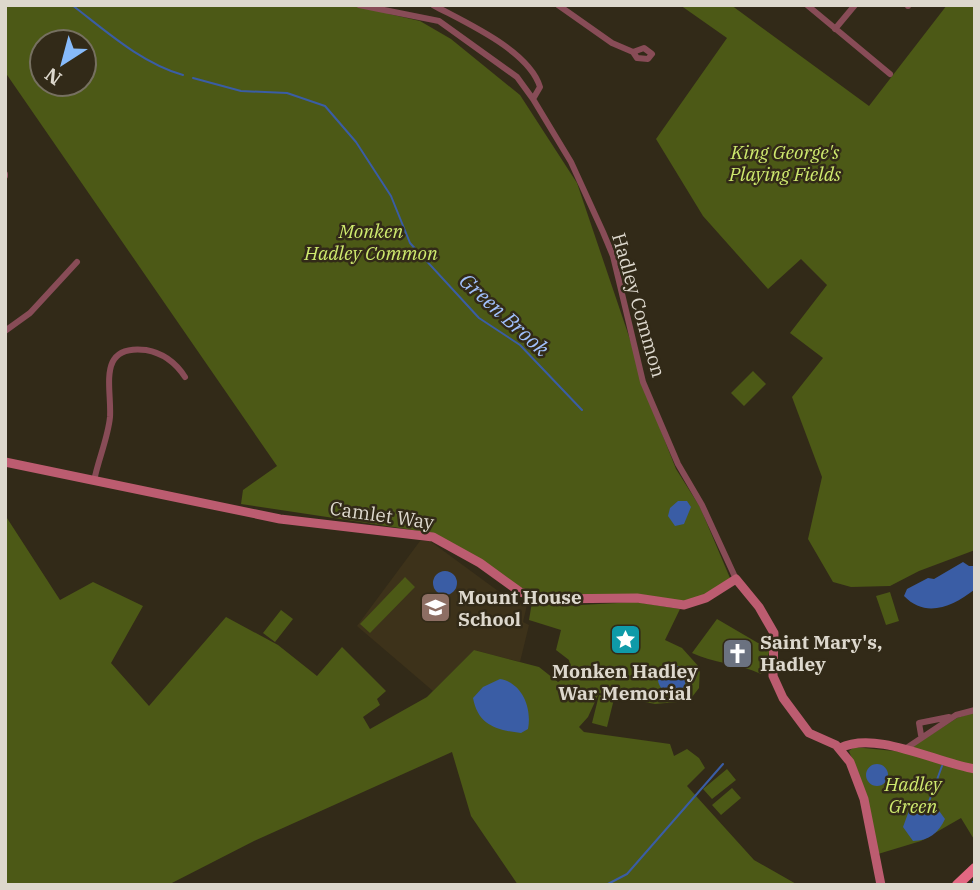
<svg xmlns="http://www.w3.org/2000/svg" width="980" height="890" font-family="'IBM Plex Serif',serif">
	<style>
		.built { fill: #3d321a }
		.green { fill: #4c5916; fill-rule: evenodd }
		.water { fill: #3a5da5 }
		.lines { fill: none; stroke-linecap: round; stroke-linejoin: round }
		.stream { stroke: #3a5da5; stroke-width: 2 }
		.street { stroke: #884c57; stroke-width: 6 }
		.secondary { stroke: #bc5c70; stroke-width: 9 }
		.primary { stroke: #e36882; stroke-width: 10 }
		.labels { text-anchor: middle; stroke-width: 5; stroke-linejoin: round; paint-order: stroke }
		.park-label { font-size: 19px; font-style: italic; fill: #cfea6e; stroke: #322a18 }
		.street-label { font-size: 19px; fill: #ddd8cd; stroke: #322a18 }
		.poi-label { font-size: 19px; font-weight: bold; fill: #ddd8cd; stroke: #322a18; text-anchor: start }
		.water-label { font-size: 21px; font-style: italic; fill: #a1c0fc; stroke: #322a18 }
	</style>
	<rect width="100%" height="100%" fill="#322a18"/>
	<!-- built -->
	<path class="built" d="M420,541H430L509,599L527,605L523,622L529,625L520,662L474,650L433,691L357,626Z"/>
	<!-- green -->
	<path class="green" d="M5,5H378L389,14L420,21L451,39L520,95L577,183L661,431L676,469L700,507L730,578L708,593L687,602L569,598L529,593L433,533L241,504L243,490L277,466L5,72ZM42,42H84V84H42Z
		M680,5H731L869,106L947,5H975V550L919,571L890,586L851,587L833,582L808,539L822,477L792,397L823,358L790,333L827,285L801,259L768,289L703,216L656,139L727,38Z
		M753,371L766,384L744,406L731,393Z
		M5,515L60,600L93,582L143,606L111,663L149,706L226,617L278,645L317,676L342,647L386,691L377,699L380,705L363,717L370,729L427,697L474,650L539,667L558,682L572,673L569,660L556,650L561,630L529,620L532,602L562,606L636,602L680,609L665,640L682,648L700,668L699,688L689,701L655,704L599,693L588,717L579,727L584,732L670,744L674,756L687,749L699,758L705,768L687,786L754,860L798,885H518L471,816L452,752L254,841L168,885H5ZM672,664L681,668L683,688L672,692L661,670Z
		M405,577L415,587L370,633L360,624Z
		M890,592L899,621L886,625L876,596Z
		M281,610L293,619L275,642L263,633Z
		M717,619L770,650L761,674C737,663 713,663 692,653Z
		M599,695L614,699L607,727L592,723Z
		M975,712V841L961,818L921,841L878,854L865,792L849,751L854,747L904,752L957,718Z
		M727,769L736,780L712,799L703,789Z
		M732,788L741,798L721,815L712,805Z"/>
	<!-- water -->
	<path class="water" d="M678,501H687L691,507L684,524L675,526L668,516L670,508Z
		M963,562L969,566H975L974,590C953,606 926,619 904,596L907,589L928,578L934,579Z
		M433 583a12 12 0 1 1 24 0a12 12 0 1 1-24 0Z
		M658 679a14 14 0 1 1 28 0a14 14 0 1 1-28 0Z
		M500,679C523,683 532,709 528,729L521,733C496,730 478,725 473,698L483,687Z
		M866 775a11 11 0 1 1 22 0a11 11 0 1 1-22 0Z
		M925,806L937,808L945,819C939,832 929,841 913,841L903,827L910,808Z"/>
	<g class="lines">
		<!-- stream -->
		<path class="stream" d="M72,5C106,31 141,63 183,75
			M193,78L241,91L287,93L325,106L356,142L391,196L410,243L479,318L520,345L582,410
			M927,807L942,766
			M973,882L975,881
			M606,885L627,874L723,764"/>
		<!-- street -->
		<path class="street" d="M359,5L439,21L517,77L533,99L571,162L603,232L613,256L643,382L678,464L702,505L736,579
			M433,5C464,22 529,50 540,87L533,99
			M558,5L612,43L633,52L637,58L648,59L652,54L644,48L633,52
			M807,5L890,74
			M908,5V6
			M835,29L855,5
			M5,174V176
			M5,331L30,313L77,262
			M94,481C98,460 108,438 110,417C112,388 96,344 146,350C163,353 176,363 185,377
			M921,735L919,723L949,717
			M905,749L956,715L975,710"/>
		<!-- secondary -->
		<path class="secondary" d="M5,462L280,519L433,537L480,563L520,592L544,599L637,598L684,605L706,598L736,579L759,607L774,633L773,676L783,698L809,733L836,745L850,762L864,799L881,885
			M840,748C876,730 937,763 975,769"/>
		<!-- primary -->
		<path class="primary" d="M957,885L975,868"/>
	</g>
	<!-- icons -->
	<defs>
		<symbol id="school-square" viewBox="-11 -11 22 22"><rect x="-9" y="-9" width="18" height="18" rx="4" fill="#8d6e63" stroke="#322a18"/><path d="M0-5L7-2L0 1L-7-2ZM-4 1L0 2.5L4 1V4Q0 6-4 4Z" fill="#fff"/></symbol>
		<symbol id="sight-square" viewBox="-11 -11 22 22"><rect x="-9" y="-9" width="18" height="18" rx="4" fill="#0f9aa8" stroke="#322a18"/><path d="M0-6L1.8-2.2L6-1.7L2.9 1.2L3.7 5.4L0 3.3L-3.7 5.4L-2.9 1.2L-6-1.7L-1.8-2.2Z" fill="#fff"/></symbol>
		<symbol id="church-square" viewBox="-11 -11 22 22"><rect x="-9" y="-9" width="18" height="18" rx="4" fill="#6b7280" stroke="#322a18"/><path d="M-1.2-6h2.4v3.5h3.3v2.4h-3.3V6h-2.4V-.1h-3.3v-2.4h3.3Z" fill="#fff"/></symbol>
	</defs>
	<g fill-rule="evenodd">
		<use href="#school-square" x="418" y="590" width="35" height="35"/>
		<use href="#sight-square" x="608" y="622" width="35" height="35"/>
		<use href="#church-square" x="720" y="636" width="35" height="35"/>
	</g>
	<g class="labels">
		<!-- park labels -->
		<g class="park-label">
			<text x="785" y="159">King George's<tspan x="785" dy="22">Playing Fields</tspan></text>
			<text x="371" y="238">Monken<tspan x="371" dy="22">Hadley Common</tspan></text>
			<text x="913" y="791">Hadley<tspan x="913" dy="22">Green</tspan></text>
		</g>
		<!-- street labels -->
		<g class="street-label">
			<text transform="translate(639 305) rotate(74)" y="7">Hadley Common</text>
			<text transform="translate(382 515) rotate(8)" y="7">Camlet Way</text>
		</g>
		<!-- poi labels -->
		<g class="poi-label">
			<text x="458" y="604">Mount House<tspan x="458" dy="22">School</tspan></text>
			<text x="760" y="649">Saint Mary's,<tspan x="760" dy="22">Hadley</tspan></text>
			<text x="625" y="678" text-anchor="middle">Monken Hadley<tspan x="625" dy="22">War Memorial</tspan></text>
		</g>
		<!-- water labels -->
		<g class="water-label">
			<text transform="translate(504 315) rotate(42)" y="7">Green Brook</text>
		</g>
	</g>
	<!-- border -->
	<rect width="980" height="890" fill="none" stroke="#ddd8cd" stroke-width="14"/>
	<!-- north arrow -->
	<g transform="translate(63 63) rotate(216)"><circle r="33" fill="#322a18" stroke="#767060" stroke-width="2"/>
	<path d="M0-5L12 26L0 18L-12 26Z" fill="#87bbfb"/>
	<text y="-10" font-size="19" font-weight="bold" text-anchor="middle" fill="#ddd8cd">N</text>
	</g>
</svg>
